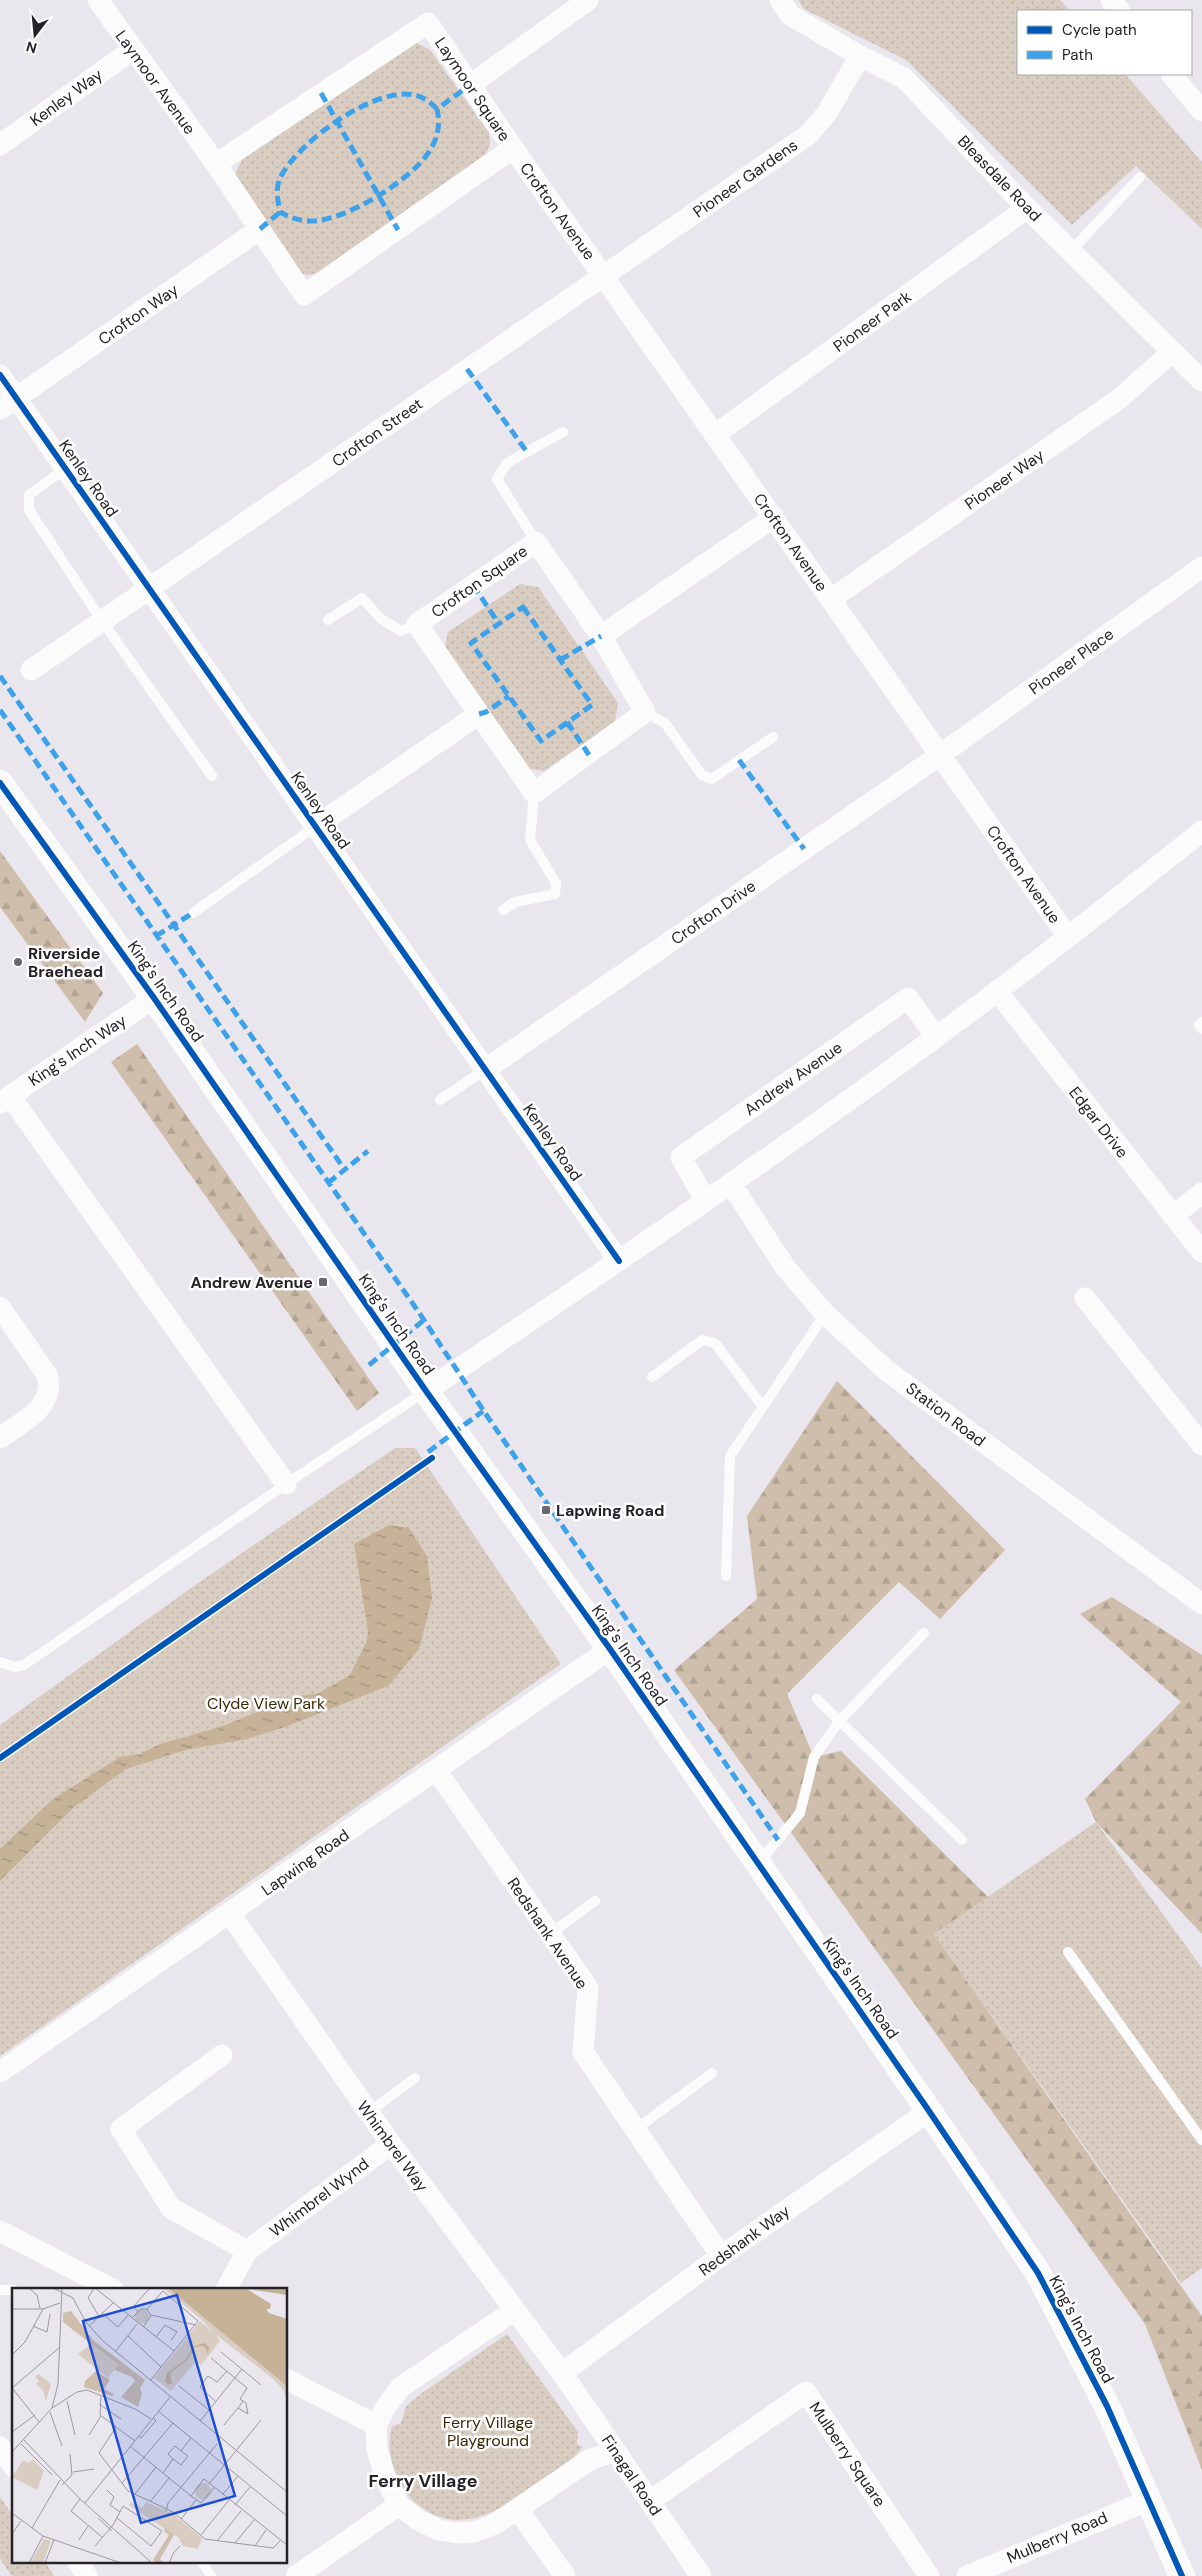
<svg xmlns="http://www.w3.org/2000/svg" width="1202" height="2576" font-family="'DM Sans',sans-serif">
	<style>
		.green { fill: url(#green-dots) }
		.forest { fill: url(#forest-firs) }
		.water { fill: url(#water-ripples) }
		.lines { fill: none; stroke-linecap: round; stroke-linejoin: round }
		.service { stroke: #fcfbfc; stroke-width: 10 }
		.minor { stroke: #fcfbfc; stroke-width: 21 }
		.tertiary { stroke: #fcfbfc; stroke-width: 26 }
		.quiet { stroke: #3ea2eb; stroke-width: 5; stroke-dasharray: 10 5; stroke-linecap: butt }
		.cycleway-casing { stroke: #fff; stroke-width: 9 }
		.cycleway { stroke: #0057b8; stroke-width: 6 }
		.poi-dot { fill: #6a676d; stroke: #fff; stroke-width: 2 }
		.labels { text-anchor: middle; stroke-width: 5; stroke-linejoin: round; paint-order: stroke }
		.street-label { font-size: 16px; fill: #252228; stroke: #fff }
		.poi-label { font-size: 16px; font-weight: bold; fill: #252228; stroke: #fff; text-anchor: start }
		.park-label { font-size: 16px; fill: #3c2906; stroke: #fff }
		.neighbourhood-label { font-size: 18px; font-weight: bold; fill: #252228; stroke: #fff }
		.inset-road { fill: none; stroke: #9b989f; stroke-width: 1 }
		.view { fill: #1d4ed8; fill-opacity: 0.15; stroke: #1d4ed8; stroke-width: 2.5 }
		.inset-edge { fill: none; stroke: #252228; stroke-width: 2.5 }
	</style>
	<defs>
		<pattern id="green-dots" width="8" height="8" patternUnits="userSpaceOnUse" patternTransform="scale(1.25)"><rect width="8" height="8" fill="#d9cdc2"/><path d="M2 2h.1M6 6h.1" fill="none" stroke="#bab0a7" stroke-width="1.8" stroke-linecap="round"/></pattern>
		<pattern id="forest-firs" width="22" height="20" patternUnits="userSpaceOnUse" patternTransform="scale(1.25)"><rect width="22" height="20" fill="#cebeab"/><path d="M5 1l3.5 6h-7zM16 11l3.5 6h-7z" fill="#b1a393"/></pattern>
		<pattern id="water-ripples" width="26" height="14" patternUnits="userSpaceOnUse" patternTransform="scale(1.25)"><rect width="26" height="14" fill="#c5b297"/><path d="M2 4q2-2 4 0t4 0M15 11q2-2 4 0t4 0" fill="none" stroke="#a0907b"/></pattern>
	</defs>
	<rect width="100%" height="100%" fill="#eae6ee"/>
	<!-- green -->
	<path class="green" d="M798,0H1060L1070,11H1018V74H1125L1202,162V229L1136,166L1072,225L906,60L804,9Z
		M415,42L430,50L489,133L490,144L486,154L317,273L308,275L300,273L235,174L242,160Z
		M520,584L538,587L618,703L615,722L544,771L525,768L444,650L448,632Z
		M395,1448H415L561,1664L0,2056V1725L191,1588Z
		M1096,1822L1202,1968V2268L1181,2283L934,1934Z
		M507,2334L578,2432L577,2444L583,2447L574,2457C535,2484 477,2542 427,2511C418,2505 409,2499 405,2490C392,2468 386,2451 392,2426L401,2423L406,2406L422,2393Z
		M0,2497L14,2517V2562H45L54,2576H12L0,2559Z"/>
	<!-- forest -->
	<path class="forest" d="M0,851L103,993L85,1022L0,907Z
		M137,1044L379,1393L357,1411L111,1062Z
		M837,1381L1005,1550L940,1619L899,1582L787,1694L814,1757L841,1751L988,1897L934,1934L1202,2316V2470L1145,2324L674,1670L757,1599L747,1516Z
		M1112,1597L1202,1655V1934L1096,1822L1085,1799L1181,1702L1080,1614Z"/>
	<!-- water -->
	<path class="water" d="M389,1525L409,1528L427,1556L432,1598L419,1649L388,1686L285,1727L247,1739L185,1750L126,1769L73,1808L0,1881V1849L53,1799L120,1757L140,1754L160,1744L220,1727L297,1696L317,1694L350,1675L367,1641L368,1631L354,1544Z"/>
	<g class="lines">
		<!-- service -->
		<path class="service" d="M1071,251L1140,177
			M66,468L29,495V510L102,621L212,776
			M536,542L497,479L507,463L563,432
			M328,620L362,598L381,619L401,631L417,624
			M645,712L665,723L702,775L712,779L773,737
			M503,910L515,902L555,894L556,883L530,840L534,793
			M193,913L316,826
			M1202,1022L1199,1025L1202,1029
			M440,1100L486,1069
			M652,1377L702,1340L715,1343L763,1407
			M726,1576L730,1456L825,1314
			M0,1662L14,1667L24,1665L286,1484L426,1391
			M817,1699L962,1840
			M758,1864L800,1813L814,1757L840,1720L924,1633
			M550,1934L595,1901
			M1068,1952L1202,2140
			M369,2112L415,2078
			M636,2129L712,2073
			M0,2290H14
			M202,2562L211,2576"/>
		<!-- minor -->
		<path class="minor" d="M98,0L216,164L304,295L513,148L428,23L216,164
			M780,0L790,15L860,56L904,78L1027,208L1202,381
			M1111,0L1120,11
			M1171,74L1202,111
			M470,85L588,0
			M0,145L132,50
			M513,148L1068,937
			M0,375L619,1261
			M0,409L260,229
			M716,434L1027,208
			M831,599L1119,399L1172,352
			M31,670L808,135L827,113L860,56
			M479,714L417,624L536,542L601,636
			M316,826L479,714L534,793L645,712L601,636L774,517
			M997,991L1202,1252
			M486,1069L940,755L1202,567
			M10,1096L286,1484
			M0,1103L154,998
			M731,1184L785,1267L825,1314L886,1370L1202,1604
			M706,1201L681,1157L908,998L936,1037
			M1173,1216L1202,1193
			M1085,1298L1202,1445
			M0,1307L47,1375C56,1407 22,1422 0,1438
			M426,1391C598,1275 769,1160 936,1037C1026,971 1114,901 1202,831
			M436,1770L588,1988L583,2052L721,2256
			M230,1914L391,2144L562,2373L701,2576
			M222,2055L121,2129L171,2208L247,2251L391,2144
			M0,2072L610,1649
			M0,2231L114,2290
			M226,2290L247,2251
			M515,2310L401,2387L385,2408L376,2425L377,2449L385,2478L399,2505L418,2520L439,2530L458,2533L474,2532L495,2524L591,2459L616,2451
			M562,2373L721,2256L929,2111
			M286,2379L376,2425
			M0,2447L14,2467
			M650,2501L806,2392L929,2576
			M518,2510L565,2576
			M78,2562L87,2576
			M296,2576L399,2505
			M967,2576L1149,2500"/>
		<!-- tertiary -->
		<path class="tertiary" d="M0,783L154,998L426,1391L610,1649L929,2111L1038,2273L1107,2406L1182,2576"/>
		<!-- quiet -->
		<path class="quiet" d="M321,93L398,230
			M437,109C431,103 424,97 415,95C374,86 297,143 280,178C275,189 278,201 280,212C289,217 299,221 310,221C343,222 406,183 426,156C437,142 441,126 437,109L470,85
			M260,229L280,212
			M467,369L527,452
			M473,585L499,624
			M523,607L592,705L541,741L471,643Z
			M560,660L601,636
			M0,676L345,1170
			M0,710L420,1314L485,1413L778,1840
			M479,714L486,712L509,696
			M567,722L589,755
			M739,760L804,849
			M156,936L193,913
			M328,1183L368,1151
			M369,1365L424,1320
			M428,1452L483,1411"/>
		<defs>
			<path id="cycleway" d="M0,375L619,1261
				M0,783L154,998L426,1391L610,1649L929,2111L1038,2273L1107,2406L1182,2576
				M0,1758L432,1458"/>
		</defs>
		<!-- cycleway casing -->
		<use href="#cycleway" class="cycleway-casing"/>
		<!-- cycleway -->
		<use href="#cycleway" class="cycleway"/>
	</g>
	<!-- markers -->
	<g class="poi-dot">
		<circle cx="18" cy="962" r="5"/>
		<rect x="318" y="1277" width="10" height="10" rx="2.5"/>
		<rect x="541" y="1505" width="10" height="10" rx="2.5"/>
	</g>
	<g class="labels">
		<!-- street labels -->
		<g class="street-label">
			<text transform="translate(156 82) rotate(54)" y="6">Laymoor Avenue</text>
			<text transform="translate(473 89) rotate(56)" y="6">Laymoor Square</text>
			<text transform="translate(66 97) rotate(-36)" y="6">Kenley Way</text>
			<text transform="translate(745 178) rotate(-35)" y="6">Pioneer Gardens</text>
			<text transform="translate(1000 178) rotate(46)" y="6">Bleasdale Road</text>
			<text transform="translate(558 211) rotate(54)" y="6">Crofton Avenue</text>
			<text transform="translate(138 314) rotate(-35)" y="6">Crofton Way</text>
			<text transform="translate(872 321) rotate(-36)" y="6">Pioneer Park</text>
			<text transform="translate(377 432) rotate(-35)" y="6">Crofton Street</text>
			<text transform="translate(89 478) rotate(55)" y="6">Kenley Road</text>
			<text transform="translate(1004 479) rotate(-35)" y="6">Pioneer Way</text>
			<text transform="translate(791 542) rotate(55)" y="6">Crofton Avenue</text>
			<text transform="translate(479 581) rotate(-35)" y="6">Crofton Square</text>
			<text transform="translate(1071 661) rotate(-36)" y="6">Pioneer Place</text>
			<text transform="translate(321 810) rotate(55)" y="6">Kenley Road</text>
			<text transform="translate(1024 874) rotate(55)" y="6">Crofton Avenue</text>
			<text transform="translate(713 912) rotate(-35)" y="6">Crofton Drive</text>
			<text transform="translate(166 991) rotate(55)" y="6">King's Inch Road</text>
			<text transform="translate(77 1050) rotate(-34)" y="6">King's Inch Way</text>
			<text transform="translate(793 1078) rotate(-35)" y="6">Andrew Avenue</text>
			<text transform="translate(1099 1122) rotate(52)" y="6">Edgar Drive</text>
			<text transform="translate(553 1142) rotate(55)" y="6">Kenley Road</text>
			<text transform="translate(397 1324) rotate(55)" y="6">King's Inch Road</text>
			<text transform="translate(946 1414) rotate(37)" y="6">Station Road</text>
			<text transform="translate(630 1655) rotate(55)" y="6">King's Inch Road</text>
			<text transform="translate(305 1862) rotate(-35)" y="6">Lapwing Road</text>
			<text transform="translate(548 1933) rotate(56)" y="6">Redshank Avenue</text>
			<text transform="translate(861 1988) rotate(55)" y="6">King's Inch Road</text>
			<text transform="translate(393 2146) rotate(54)" y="6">Whimbrel Way</text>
			<text transform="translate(319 2197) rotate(-37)" y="6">Whimbrel Wynd</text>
			<text transform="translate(744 2240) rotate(-36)" y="6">Redshank Way</text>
			<text transform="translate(1082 2329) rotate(62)" y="6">King's Inch Road</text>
			<text transform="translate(848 2454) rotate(56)" y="6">Mulberry Square</text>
			<text transform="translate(632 2475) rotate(56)" y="6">Finagal Road</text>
			<text transform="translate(1057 2537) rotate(-23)" y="6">Mulberry Road</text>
		</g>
		<!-- poi labels -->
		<g class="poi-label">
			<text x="28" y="959">Riverside<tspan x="28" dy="18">Braehead</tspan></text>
			<text x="313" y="1288" text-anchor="end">Andrew Avenue</text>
			<text x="556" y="1516">Lapwing Road</text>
		</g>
		<!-- park labels -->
		<g class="park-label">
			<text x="266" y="1709">Clyde View Park</text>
			<text x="488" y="2428">Ferry Village<tspan x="488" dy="18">Playground</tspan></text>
		</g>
		<!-- neighbourhood labels -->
		<g class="neighbourhood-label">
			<text x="423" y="2487">Ferry Village</text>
		</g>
	</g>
	<!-- overview -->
	<g transform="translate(12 2288)">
		<rect width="275" height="275" fill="#eae6ee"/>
		<path d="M151,0H156L268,91L275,98V112L271,101L259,89L204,47L208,53L189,77L184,73L159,103L142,90L188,33L202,45L190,32ZM123 28a7 7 0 1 1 14 0a7 7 0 1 1-14 0ZM79,56L106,78L96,90L66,66ZM27,86L39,96L34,113L31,102L24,96L27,93L23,89ZM183 203a8 8 0 1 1 16 0a8 8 0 1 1-16 0ZM119,214L130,220L134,214L160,225L190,250L186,261L171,258L167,250L117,217ZM32,251L39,253L31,275H18Z" fill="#d9cdc2"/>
		<path d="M59,23L81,52L133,92L128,100L130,106L126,119L109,109L123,93L120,89L103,82L106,77L51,34V25ZM84,83L98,92L92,101L102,106L100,108L72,99L73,93ZM153,240L162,247L148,271L151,274L144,275L141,272L157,247L152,243Z" fill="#cebeab"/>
		<path d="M21,171L32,183L25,202L0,189L11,172L17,175Z" fill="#d9cdc2"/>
		<path d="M156,0H275V7L235,1L259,16L258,21H254L257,25L275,31V98ZM192,55L197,59L196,66L192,58L183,59L174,73L158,85L160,95L156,97L153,93L155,85L173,72L182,58Z" fill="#c5b297"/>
		<path class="inset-road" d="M17,0L25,7L28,20M41,0L61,10L73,33L91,53L275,204M82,0L76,10L88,30M83,0L162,63M0,21H31M135,21L151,3L186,33L138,93M126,23L121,19L137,1M91,26L106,39L116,27M139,27L184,37M120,30L129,21H135L139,28L131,39M21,38L35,44L38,26M77,38L101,15M116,48L149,79M144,49L153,37L165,44L159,52M103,64L125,36M209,64L249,97M0,67L13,54L31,21L48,15M199,70L235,100L228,111L234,115L236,126L226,120L231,113M167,98L197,122M0,100L48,59M1,101L27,134M89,108L88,127L123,153M55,113L63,147M204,114L188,99L196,88L205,94L215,83M87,116L109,131M40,120L65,104L75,102L123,121L139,131M146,123L275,228M38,124L50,158M188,133L230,81M212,137L226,120M104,139L87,165L116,203L161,224L193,251L261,260L268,253M0,144L23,127M77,147L89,128M126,148L129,150L144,133L141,130M12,152L68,211L140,275M9,156L40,187M118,158L179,208M0,164L40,120L46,96L50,0M161,171L169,177L176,168L169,163M61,184L82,181M151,185L161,171L156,166L163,158L169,163L179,150M110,195L161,135M197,196L249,132M50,197L60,187L58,166M202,200L189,215L179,208L192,191L275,257M95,202L102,209L98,217L108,224M123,206L144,179M211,206L226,188M68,211L59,223L90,249M138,214L157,190M73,215L158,109M223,217L238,199M154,223L156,215L205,156M0,225L31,248L109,275M86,230L100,243M169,231L184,212M20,240L48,192M0,246L9,233M189,247L217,212M67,252L76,238M205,253L229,223M223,255L242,232M83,258L101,237L111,218L150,243L139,258L105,230M243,258L254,242M17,275L31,248M33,275L42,252M157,275L162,264L168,258"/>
		<path class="view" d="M165,7L223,208L129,235L71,33Z"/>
		<rect width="275" height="275" class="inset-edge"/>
	</g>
	<!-- legend -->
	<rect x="1017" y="10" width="175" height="65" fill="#ffffff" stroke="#a8a7a9"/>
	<rect x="1027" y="26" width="25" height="8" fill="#0057b8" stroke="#a8a7a9"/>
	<text x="1062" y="35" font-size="15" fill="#252228">Cycle path</text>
	<rect x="1027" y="51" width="25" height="8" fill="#3ea2eb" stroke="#a8a7a9"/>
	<text x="1062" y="60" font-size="15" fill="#252228">Path</text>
	<!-- north arrow -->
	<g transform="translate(35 35) rotate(196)" stroke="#ffffff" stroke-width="4" paint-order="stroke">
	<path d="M0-4L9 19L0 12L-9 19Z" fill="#252228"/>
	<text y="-8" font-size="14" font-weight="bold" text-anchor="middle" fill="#252228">N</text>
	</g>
</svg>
